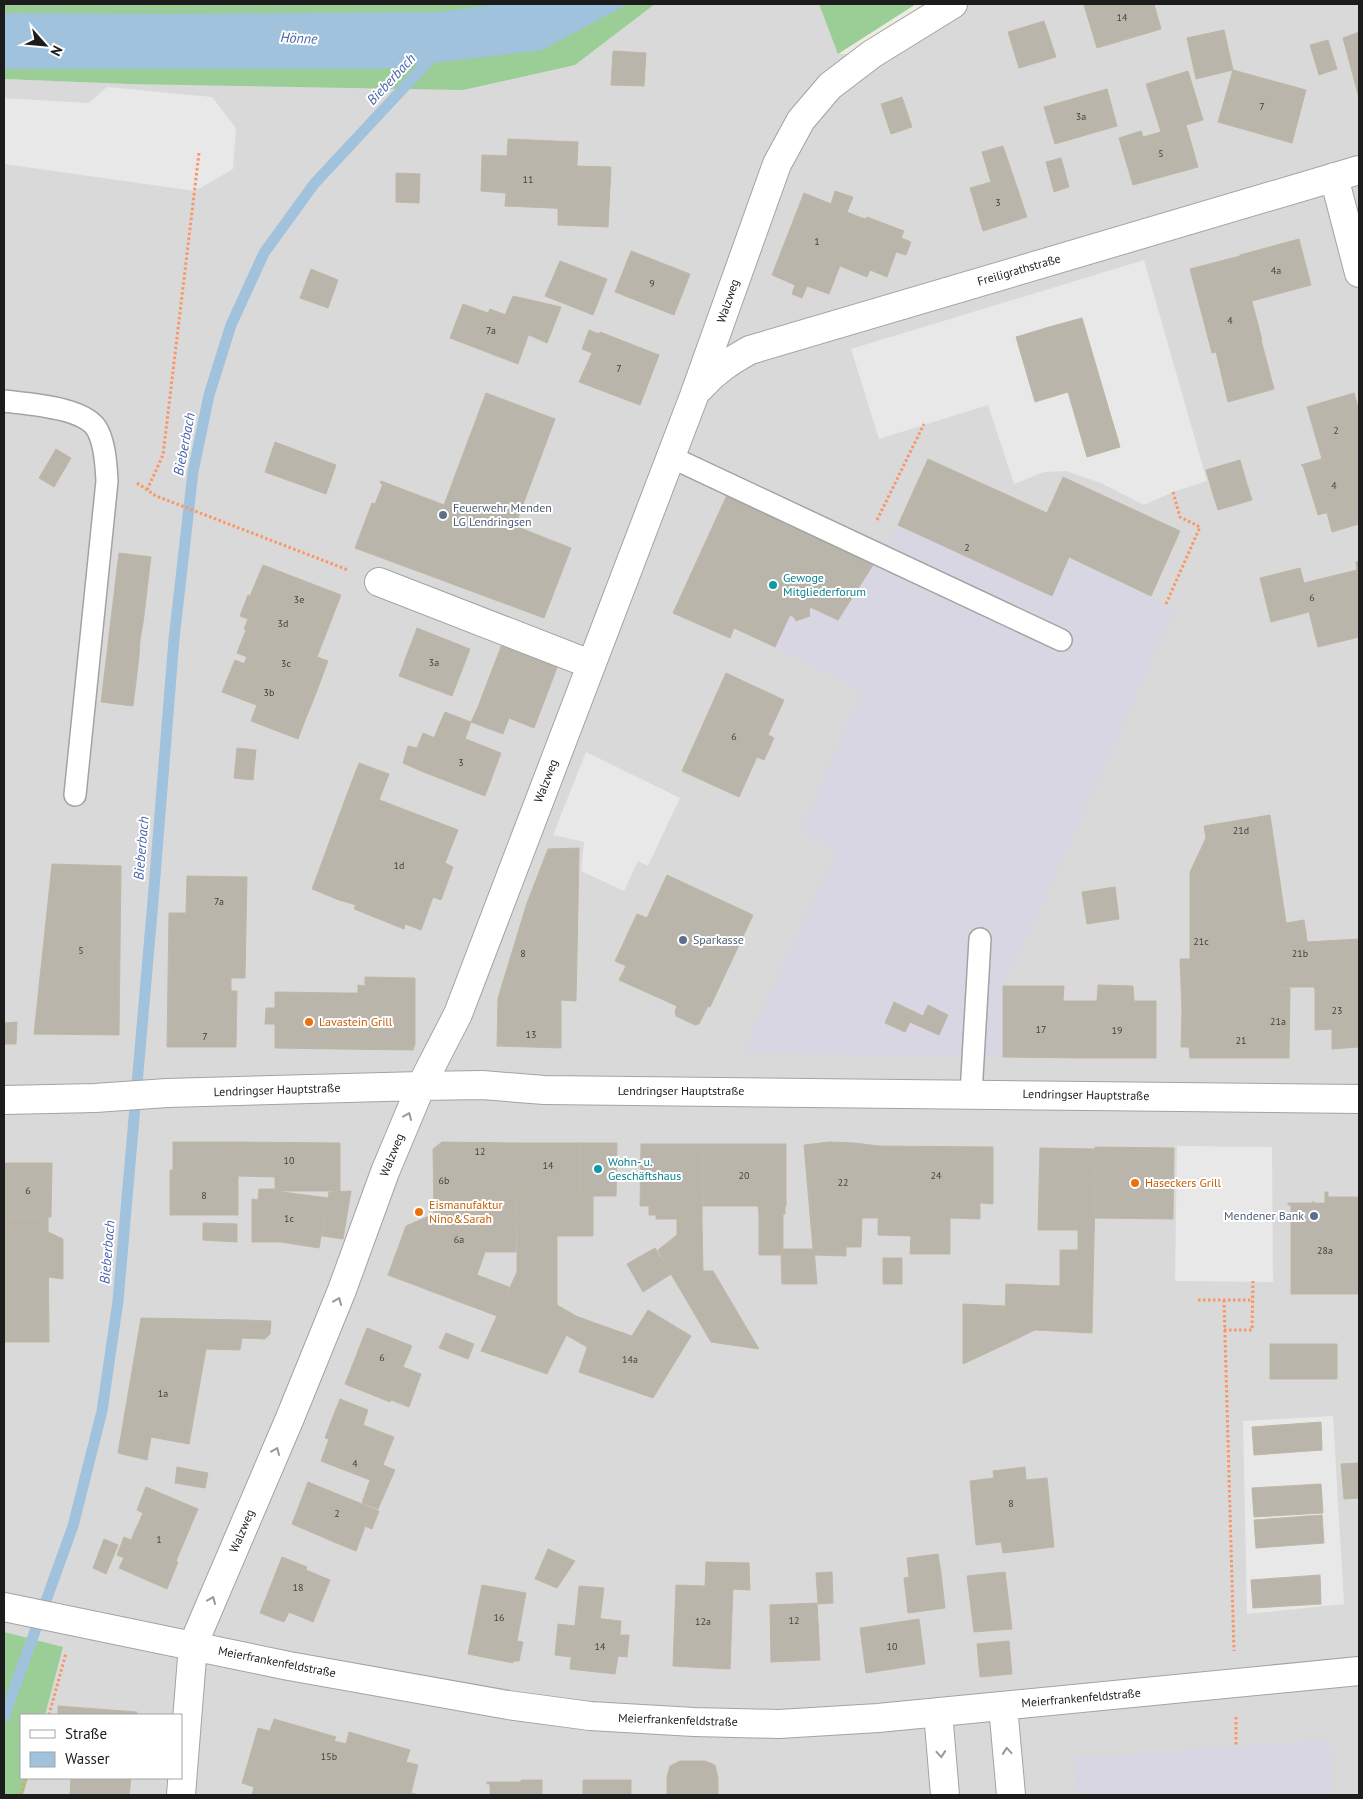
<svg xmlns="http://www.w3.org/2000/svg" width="1363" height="1799" font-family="'PT Sans',sans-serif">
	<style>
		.residential { fill: #dad9d9; fill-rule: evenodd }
		.forest { fill: #9ace96 }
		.parking { fill: #e8e8e8 }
		.plaza { fill: #d9d6e4 }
		.water { fill: #a1c2dd }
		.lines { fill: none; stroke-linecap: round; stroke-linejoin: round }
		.stream { stroke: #a1c2dd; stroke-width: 11 }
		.building { fill: #bab5ab; stroke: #c0b6a4 }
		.service-casing { stroke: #a3a3a3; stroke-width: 24 }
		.minor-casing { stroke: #a3a3a3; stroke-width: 30 }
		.path { stroke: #fb9565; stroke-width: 3; stroke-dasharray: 2.5 2.5; stroke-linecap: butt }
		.service { stroke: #fff; stroke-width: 21 }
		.minor { stroke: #fff; stroke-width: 28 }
		.oneway { stroke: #999 }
		.service-dot { fill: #5c6f8a; stroke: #fff; stroke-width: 2 }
		.culture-dot { fill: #0f9aa8; stroke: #fff; stroke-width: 2 }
		.food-dot { fill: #e8710a; stroke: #fff; stroke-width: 2 }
		.labels { text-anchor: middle; stroke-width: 4; stroke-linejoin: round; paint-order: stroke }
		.number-label { font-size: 10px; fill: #444240 }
		.street-label { font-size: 12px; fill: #1c1c1c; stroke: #fff }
		.service-label { font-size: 12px; fill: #4e5e75; stroke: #fff; text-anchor: start }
		.culture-label { font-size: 12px; fill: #0d838f; stroke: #fff; text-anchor: start }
		.food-label { font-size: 12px; fill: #c56008; stroke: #fff; text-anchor: start }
		.water-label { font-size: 14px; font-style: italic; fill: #4864ad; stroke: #fff }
	</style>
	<rect width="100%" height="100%" fill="#eeece2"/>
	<!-- residential -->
	<path class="residential" d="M655,4H819L839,54H873L953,4H1359V1795H4V79L128,84L575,65ZM21,1715H181V1778H21Z"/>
	<!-- forest -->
	<path class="forest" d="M4,4H655L575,65L463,90L128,84L4,79Z
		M819,4H916L838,54Z
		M4,1632L63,1647L45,1715H21V1778H28L23,1795H4Z"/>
	<!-- parking -->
	<path class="parking" d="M107,87L212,97L236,128L233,169L195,191L4,164V98L89,103Z
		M1144,260L1207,481L1173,492L1144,505L1101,483L1066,471L1044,472L1014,484L988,405L879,439L851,349Z
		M586,752L680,798L648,866L638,861L624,891L581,871L584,842L553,835Z
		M1177,1146L1272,1147L1273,1282L1175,1281Z
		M1333,1416L1344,1604L1247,1614L1243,1421Z"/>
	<!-- plaza -->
	<path class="plaza" d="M898,525L1051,596L1069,557L1175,609L1048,892L1003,986V1057L742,1053L837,849L800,832L862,690L775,647L790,615L794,617L796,621L810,616L809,612L810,607L838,620Z
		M1329,1740L1334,1795H1078L1073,1758Z"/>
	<!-- water -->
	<path class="water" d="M499,4H628L542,50L383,69H4V13L170,14L440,12Z"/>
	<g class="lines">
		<!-- stream -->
		<path class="stream" d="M4,1717L73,1526L102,1411L118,1301L153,901L174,639L193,472L209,395L231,325L264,253L314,184L436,53"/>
	</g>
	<!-- building -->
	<path class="building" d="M1087,4H1154L1161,29L1097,48L1084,5Z
		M1044,21L1056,57L1019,68L1008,32Z
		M1224,30L1233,70L1196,79L1187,38Z
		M1359,32V98L1343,38Z
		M1328,40L1337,69L1319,75L1310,45Z
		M613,51L646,53L644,86L611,85Z
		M1233,70L1306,90L1292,143L1218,122Z
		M1188,71L1203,120L1186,125L1198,167L1133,185L1119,138L1141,131L1143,137L1161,132L1146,84Z
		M1107,89L1117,126L1055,144L1044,107Z
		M902,97L912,127L891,134L881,104Z
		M508,139L578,142L575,209L505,206L506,193L481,191L482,155L507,156Z
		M1003,146L1027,217L983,231L970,188L991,182L982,152Z
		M1061,158L1069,187L1054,192L1046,162Z
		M576,166L611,167L608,227L558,225V208L575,209Z
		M396,173L420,174L419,203L396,202Z
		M835,191L853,197L847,212L859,217L829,294L807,286L802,298L792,294L795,285L772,275L804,193L831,204Z
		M859,217L866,219L867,217L904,231L901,238L911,242L906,255L896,252L887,277L870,270L867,277L840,266Z
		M1299,239L1311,285L1252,301L1240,255Z
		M631,251L690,274L674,315L615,292Z
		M1240,256L1262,340L1212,353L1190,269Z
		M560,261L607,279L593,315L545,296Z
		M311,269L338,280L328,308L300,298Z
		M513,296L561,307L547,343L529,335L532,325L505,315Z
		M463,304L488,313L490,309L532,325L518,364L450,338Z
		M1082,318L1120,447L1087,457L1049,327Z
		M1049,327L1068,392L1035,402L1016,337Z
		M589,330L599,334L600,332L659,355L640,405L579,382L592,353L582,349Z
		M1261,340L1274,389L1228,402L1216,352Z
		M486,393L555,419L515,526L571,548L544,618L355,548L372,503L375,504L383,484L380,483L381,481L444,505Z
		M1354,393L1359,411V448L1322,459L1307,407Z
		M275,442L336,465L326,494L265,472Z
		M1359,448V504L1318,515L1303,466L1301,465Z
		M56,449L71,458L54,487L39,478Z
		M928,459L1047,513L1063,477L1180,531L1151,596L1069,557L1052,596L898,525Z
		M1240,460L1246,481L1212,491L1206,470Z
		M1246,481L1252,500L1218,510L1212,491Z
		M727,495L784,521L782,523L798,530V527L875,562L838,620L810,607L809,612L810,616L796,621L794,617L790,615L775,647L734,628L730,638L673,613Z
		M1359,504V524L1332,532L1327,513Z
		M119,553L151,557L149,573L117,569Z
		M1359,561V637L1318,647L1309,612L1271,622L1260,578L1300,568L1304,583L1357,570L1356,562Z
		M263,565L341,595L329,626L250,596Z
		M117,569L149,573L147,590L115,586Z
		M115,586L147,590L145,607L113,603Z
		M248,595L329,626L317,657L244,629L248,619L240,616Z
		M113,603L145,607L143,623L111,619Z
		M111,619L143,623L140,640L109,636Z
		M417,628L470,649L452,696L399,676Z
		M246,630L328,661L316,693L244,664L247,657L237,653Z
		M109,636L140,640L139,656L107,653Z
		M502,644L534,656L528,672L496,660Z
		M107,653L139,656L137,673L105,669Z
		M534,656L558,665L534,728L509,718Z
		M235,660L316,693L304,723L222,692Z
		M496,660L528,672L522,687L490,675Z
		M105,669L137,673L135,690L103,686Z
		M726,673L784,700L768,735L774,738L764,760L757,757L739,797L682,771Z
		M490,675L522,687L516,703L484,691Z
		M103,686L135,690L133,706L101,702Z
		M484,691L516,703L509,718L478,707Z
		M257,705L304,723L298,739L251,721Z
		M478,707L509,718L503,734L471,722Z
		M445,712L471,722L465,739L438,728Z
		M438,728L501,753L485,796L421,771Z
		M423,733L435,738L421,771L403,763L408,746L417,748Z
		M237,748L256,750L253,780L234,778Z
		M359,763L389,774L379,800L349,789Z
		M349,789L377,799L369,823L364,822L345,874L349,876L339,900L312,889Z
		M377,799L458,830L445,863L453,867L441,900L433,897L421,930L405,924L404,929L354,909L356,905L339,900L349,876L345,874L364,822L369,823Z
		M1270,815L1292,963L1271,967L1272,987L1290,988L1289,1058H1190L1189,1047H1181L1182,1011L1180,959H1190V872L1206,838L1204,826Z
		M579,848L578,904L527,903L548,849Z
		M52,864L121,866L119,1035L34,1034Z
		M667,875L753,915L710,1007L708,1006L699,1024L695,1025L676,1016L675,1011L677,1006L619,980L626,966L615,961L637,914L647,918Z
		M187,876L247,877L245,978H231V991H237L236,1047H167L169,913H186Z
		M1115,887L1119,919L1087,924L1082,892Z
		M527,903L578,904L576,1001L561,1000V1048L497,1046L498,998Z
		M1304,920L1314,987H1272L1271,967L1292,963L1286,923Z
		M1359,939V1047L1332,1049V1029L1315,1030V991L1307,942Z
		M365,977L415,978V1044L413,1050L339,1049L343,993H358V985L365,986Z
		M1098,985L1133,986L1134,1001H1156V1058H1079L1080,1001H1097Z
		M1003,986H1064L1063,1001H1080L1079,1058L1003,1057Z
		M275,992L343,993L339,1049L275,1048V1024H265L266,1008H275Z
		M894,1002L923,1016L928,1005L948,1015L939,1035L910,1022L905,1032L885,1023Z
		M17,1022L16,1044H4V1023Z
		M173,1142H238V1215H170V1170H173Z
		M238,1142L340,1143V1191H275V1177L238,1176Z
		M442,1142L516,1143L517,1188H483V1213L434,1214L433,1149Z
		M829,1142L854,1143L879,1146L878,1218H862L861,1247H846V1256L815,1255L813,1249L804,1145Z
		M516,1143H580V1196H517Z
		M580,1143H617L616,1196H580Z
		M641,1144H703L702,1219H656V1215H649V1206H640Z
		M703,1144H786V1206H703Z
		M879,1146L993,1147V1204L980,1203V1219L950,1218V1254H910L911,1236L878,1235Z
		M1095,1147L1174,1148L1173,1219L1095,1218Z
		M1040,1148L1096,1149L1092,1333L1035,1330L1004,1345L1006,1284L1060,1286V1250H1078V1230H1038Z
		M4,1163H52L51,1217H4Z
		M483,1188H517L516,1252H485L477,1275L509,1287L497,1316L388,1275L406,1226L434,1214L483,1213Z
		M259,1189H275V1191L328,1198L319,1248L281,1242H252V1199L258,1200Z
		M351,1191L343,1239L322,1236L329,1192Z
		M1325,1192H1328V1197H1359V1294H1291V1205H1288V1203H1313V1201L1314,1203H1325Z
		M517,1196H593V1236H557V1305L576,1316L547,1374L481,1351L517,1272Z
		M758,1206H785V1214H783V1255H759V1214Z
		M4,1217H48L49,1342H4Z
		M677,1218L702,1219L703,1273L671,1274L658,1250L677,1235Z
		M203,1223L237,1224V1242L203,1240Z
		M48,1232L63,1239V1279L48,1277Z
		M655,1248L671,1274L657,1283L641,1256Z
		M783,1249H814L817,1284H782L781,1255H783Z
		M641,1256L657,1283L643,1292L627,1264Z
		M883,1258H902V1284H883Z
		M702,1271H713L759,1349L711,1342L671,1274L703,1273Z
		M963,1304L1005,1306L1004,1345L963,1364Z
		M648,1310L691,1336L653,1398L579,1372L595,1323L632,1336Z
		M576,1316L595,1323L587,1347L566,1335Z
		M141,1318L245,1320L240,1350L206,1349L189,1444L151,1437L147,1460L118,1453Z
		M245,1320L271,1321L270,1334L265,1339L242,1338Z
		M367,1328L412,1346L403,1367L421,1374L409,1407L391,1400L390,1402L345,1384Z
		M446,1333L474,1344L468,1359L439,1348Z
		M1270,1344H1337V1379H1270Z
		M340,1399L368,1410L363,1425L334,1414Z
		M334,1414L394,1437L383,1465L395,1470L378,1509L362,1503L370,1480L321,1461L329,1439L325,1438Z
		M1321,1422L1322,1450L1254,1455L1252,1427Z
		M1359,1463V1498L1344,1499L1341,1464Z
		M177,1467L208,1473L205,1488L175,1483Z
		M1025,1467L1026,1480L1047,1478L1054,1547L1003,1553L1001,1542L976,1545L970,1481L994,1478L993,1471Z
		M308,1482L379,1511L372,1529L365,1526L366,1524L345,1516L334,1542L292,1524Z
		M1321,1484L1323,1513L1254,1517L1252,1488Z
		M146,1487L198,1509L176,1561L178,1562L167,1589L119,1568L124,1558L117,1555L124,1537L131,1540L143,1513L137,1510Z
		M1322,1515L1324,1543L1256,1548L1254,1520Z
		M345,1516L366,1524L356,1551L334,1542Z
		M104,1539L118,1545L106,1574L93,1568Z
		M548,1549L575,1561L557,1588L535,1579Z
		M938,1554L941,1573L909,1577L907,1558Z
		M282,1557L307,1567L306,1570L330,1580L313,1622L289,1612L284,1622L260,1613Z
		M706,1562L749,1563L750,1590L733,1589V1587L705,1586Z
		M832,1572L833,1603L818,1604L816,1573Z
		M1005,1572L1012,1629L974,1632L967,1576Z
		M941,1573L945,1608L908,1613L904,1578Z
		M1320,1575L1321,1604L1253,1608L1251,1580Z
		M482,1585L526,1593L517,1641L523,1642L519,1661H513V1663L468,1654Z
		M676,1585L733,1587L730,1669L673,1666Z
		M579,1586L604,1588L600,1619L576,1616Z
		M817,1603L820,1660L771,1662L770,1605Z
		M576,1616L621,1621L620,1635H629L627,1657L618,1656L615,1674L570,1669Z
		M919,1619L925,1664L866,1673L860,1628Z
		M558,1624L575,1626L571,1657L555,1655Z
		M1009,1641L1012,1674L980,1677L977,1644Z
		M58,1706L137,1712V1715H58Z
		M274,1719L336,1737L334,1741L346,1744L349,1732L410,1750L406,1762L418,1765L411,1793L420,1795H324L320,1794L319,1795H252L254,1787L242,1783L258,1728L270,1731Z
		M680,1761H705L715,1765L718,1778V1795H667V1777L670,1766Z
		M71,1778H131L129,1795H70Z
		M521,1780H542V1795H490V1784H487V1782H521Z
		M583,1780H631V1795H583Z"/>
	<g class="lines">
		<defs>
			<path id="service" d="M4,401C27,404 87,407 98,431C105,446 106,464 107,481L75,795
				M671,457L1061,640
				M971,1094L980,939"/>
			<path id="minor" d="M1334,177L1359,273
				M700,388C715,371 730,361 750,350L1359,170
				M379,582L590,664
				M4,1100L95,1098L167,1093L421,1086L482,1085L544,1090L1359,1099
				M4,1607L289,1666L508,1705L590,1716L694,1722L779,1724L878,1718L1359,1671
				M1003,1706L1011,1795
				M938,1712L945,1795
				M181,1795L193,1645L290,1418L342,1290L385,1172L421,1086L458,1014L694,396L777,164L801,120L830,86L872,54L953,4"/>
		</defs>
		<!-- service casing -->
		<use href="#service" class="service-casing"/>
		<!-- minor casing -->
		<use href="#minor" class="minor-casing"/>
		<!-- path -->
		<path class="path" d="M137,483L156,496L348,570
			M147,490L163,455L199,153
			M877,520L924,424
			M1166,604L1200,527L1180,517L1173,492
			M1198,1300H1252
			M1224,1300L1234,1651
			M1224,1330H1252L1253,1281
			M49,1715L66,1653
			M1236,1717V1746
			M20,1795L26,1778"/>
		<!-- service -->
		<use href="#service" class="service"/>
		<!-- minor -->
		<use href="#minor" class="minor"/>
	</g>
	<!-- one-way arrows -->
	<defs><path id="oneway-chevron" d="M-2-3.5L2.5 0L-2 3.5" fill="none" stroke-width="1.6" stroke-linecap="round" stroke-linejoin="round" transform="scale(1.25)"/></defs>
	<g class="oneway">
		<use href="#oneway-chevron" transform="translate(408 1116) rotate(-67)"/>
		<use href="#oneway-chevron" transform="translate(338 1301) rotate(-68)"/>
		<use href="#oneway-chevron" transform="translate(276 1451) rotate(-67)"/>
		<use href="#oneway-chevron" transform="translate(212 1600) rotate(-67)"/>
		<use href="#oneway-chevron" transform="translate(1007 1751) rotate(-95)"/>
		<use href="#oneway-chevron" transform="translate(941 1754) rotate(85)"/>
	</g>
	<!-- markers -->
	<g class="service-dot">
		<circle cx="443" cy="515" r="5"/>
		<circle cx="683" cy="940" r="5"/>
		<circle cx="1314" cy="1216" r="5"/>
	</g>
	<g class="culture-dot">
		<circle cx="773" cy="585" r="5"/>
		<circle cx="598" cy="1169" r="5"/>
	</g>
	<g class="food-dot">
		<circle cx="309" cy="1022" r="5"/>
		<circle cx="1135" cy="1183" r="5"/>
		<circle cx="419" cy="1212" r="5"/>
	</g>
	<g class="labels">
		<!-- number labels -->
		<g class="number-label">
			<text x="1122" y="21">14</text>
			<text x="1262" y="110">7</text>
			<text x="1081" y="120">3a</text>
			<text x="1161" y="157">5</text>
			<text x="528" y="183">11</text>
			<text x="998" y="206">3</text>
			<text x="817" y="245">1</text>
			<text x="1276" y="274">4a</text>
			<text x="652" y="287">9</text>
			<text x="1230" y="324">4</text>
			<text x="491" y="334">7a</text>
			<text x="619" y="372">7</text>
			<text x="1336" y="434">2</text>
			<text x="1334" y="489">4</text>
			<text x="967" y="551">2</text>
			<text x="1312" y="601">6</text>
			<text x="299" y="603">3e</text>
			<text x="283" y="627">3d</text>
			<text x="434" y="666">3a</text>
			<text x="286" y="667">3c</text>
			<text x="269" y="696">3b</text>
			<text x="734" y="740">6</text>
			<text x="461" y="766">3</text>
			<text x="1241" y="834">21d</text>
			<text x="399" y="869">1d</text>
			<text x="219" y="905">7a</text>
			<text x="1201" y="945">21c</text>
			<text x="81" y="954">5</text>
			<text x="523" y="957">8</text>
			<text x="1300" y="957">21b</text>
			<text x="1337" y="1014">23</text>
			<text x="1278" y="1025">21a</text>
			<text x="1041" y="1033">17</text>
			<text x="1117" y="1034">19</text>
			<text x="531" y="1038">13</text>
			<text x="205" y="1040">7</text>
			<text x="1241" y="1044">21</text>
			<text x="480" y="1155">12</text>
			<text x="289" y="1164">10</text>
			<text x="548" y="1169">14</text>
			<text x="744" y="1179">20</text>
			<text x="936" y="1179">24</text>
			<text x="444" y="1184">6b</text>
			<text x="843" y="1186">22</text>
			<text x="28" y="1194">6</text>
			<text x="204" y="1199">8</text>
			<text x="289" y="1222">1c</text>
			<text x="459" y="1243">6a</text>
			<text x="1325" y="1254">28a</text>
			<text x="382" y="1361">6</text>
			<text x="630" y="1363">14a</text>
			<text x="163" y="1397">1a</text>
			<text x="355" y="1467">4</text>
			<text x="1011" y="1507">8</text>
			<text x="337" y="1517">2</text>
			<text x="159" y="1543">1</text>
			<text x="298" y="1591">18</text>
			<text x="499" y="1621">16</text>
			<text x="794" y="1624">12</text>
			<text x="703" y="1625">12a</text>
			<text x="600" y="1650">14</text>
			<text x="892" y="1650">10</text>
			<text x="329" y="1760">15b</text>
		</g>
		<!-- street labels -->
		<g class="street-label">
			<text transform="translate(1019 270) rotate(-16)" y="4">Freiligrathstraße</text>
			<text transform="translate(728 301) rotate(-71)" y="4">Walzweg</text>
			<text transform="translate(546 781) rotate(-69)" y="4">Walzweg</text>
			<text transform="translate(277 1090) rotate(-2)" y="4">Lendringser Hauptstraße</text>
			<text x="681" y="1095">Lendringser Hauptstraße</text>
			<text transform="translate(1086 1095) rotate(1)" y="4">Lendringser Hauptstraße</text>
			<text transform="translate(392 1155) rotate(-68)" y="4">Walzweg</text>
			<text transform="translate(242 1531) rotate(-67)" y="4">Walzweg</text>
			<text transform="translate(277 1662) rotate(11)" y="4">Meierfrankenfeldstraße</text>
			<text transform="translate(1081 1698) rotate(-5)" y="4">Meierfrankenfeldstraße</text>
			<text transform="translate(678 1720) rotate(2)" y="4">Meierfrankenfeldstraße</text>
		</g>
		<!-- service labels -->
		<g class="service-label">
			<text x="453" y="512">Feuerwehr Menden<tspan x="453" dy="14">LG Lendringsen</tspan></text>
			<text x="693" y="944">Sparkasse</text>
			<text x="1304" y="1220" text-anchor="end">Mendener Bank</text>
		</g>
		<!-- culture labels -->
		<g class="culture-label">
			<text x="783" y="582">Gewoge<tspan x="783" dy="14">Mitgliederforum</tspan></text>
			<text x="608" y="1166">Wohn- u.<tspan x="608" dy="14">Geschäftshaus</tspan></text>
		</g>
		<!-- food labels -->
		<g class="food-label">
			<text x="319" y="1026">Lavastein Grill</text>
			<text x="1145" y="1187">Haseckers Grill</text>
			<text x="429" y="1209">Eismanufaktur<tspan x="429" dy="14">Nino&amp;Sarah</tspan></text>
		</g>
		<!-- water labels -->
		<g class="water-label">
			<text transform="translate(299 38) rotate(3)" y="5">Hönne</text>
			<text transform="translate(391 79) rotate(-47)" y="5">Bieberbach</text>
			<text transform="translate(184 444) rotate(-79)" y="5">Bieberbach</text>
			<text transform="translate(141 848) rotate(-85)" y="5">Bieberbach</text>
			<text transform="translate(107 1252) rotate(-85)" y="5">Bieberbach</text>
		</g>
	</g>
	<!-- border -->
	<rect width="1363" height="1799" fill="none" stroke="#1c1c1c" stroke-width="10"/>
	<!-- legend -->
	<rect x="20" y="1714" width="162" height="65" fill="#ffffff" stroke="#a4a4a4"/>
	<rect x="30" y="1730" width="25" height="8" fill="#ffffff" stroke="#a4a4a4"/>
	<text x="65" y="1739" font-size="15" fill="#1c1c1c">Straße</text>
	<rect x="30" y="1752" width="25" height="15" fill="#a1c2dd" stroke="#a4a4a4"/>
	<text x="65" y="1764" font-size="15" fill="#1c1c1c">Wasser</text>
	<!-- north arrow -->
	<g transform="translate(45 45) rotate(117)" stroke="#ffffff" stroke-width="4" paint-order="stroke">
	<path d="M0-4L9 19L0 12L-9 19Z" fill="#1c1c1c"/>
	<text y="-8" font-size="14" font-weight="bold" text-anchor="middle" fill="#1c1c1c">N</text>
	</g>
</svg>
